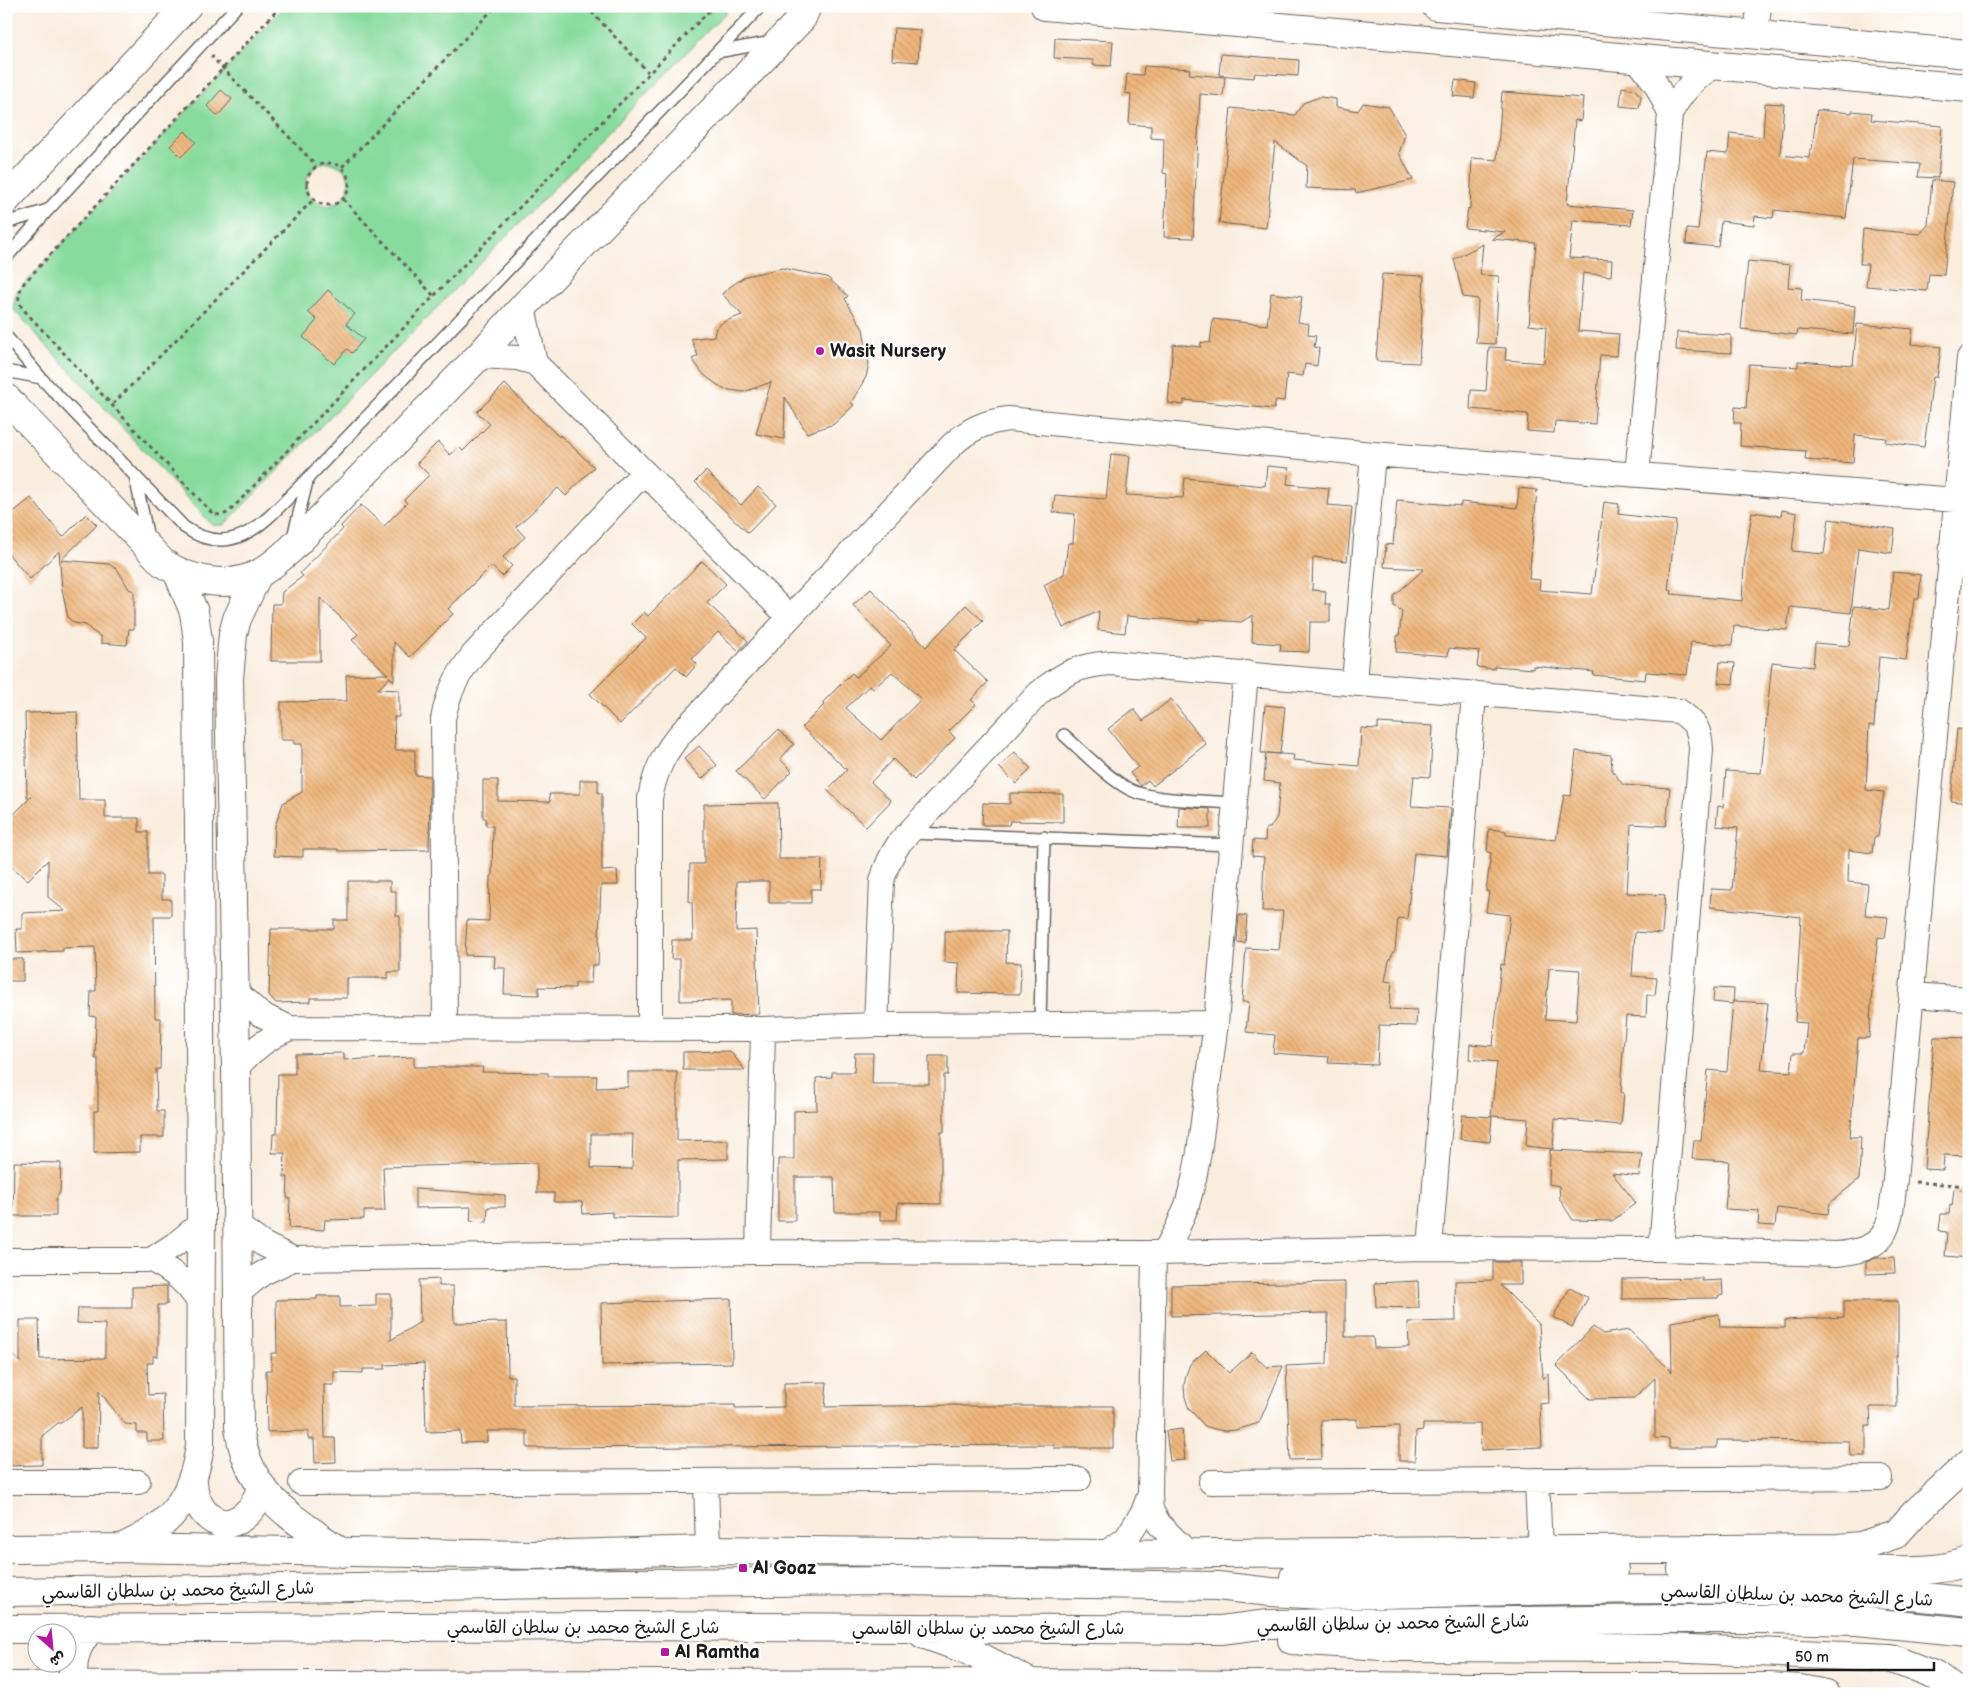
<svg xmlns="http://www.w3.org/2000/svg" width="1975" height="1700" font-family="'Balsamiq Sans','Playpen Sans Arabic',sans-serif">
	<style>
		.green { fill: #87db9d; stroke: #527c5c; fill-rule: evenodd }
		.building { fill: url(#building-back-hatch); fill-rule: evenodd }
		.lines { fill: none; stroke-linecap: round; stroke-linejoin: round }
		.lane-casing { stroke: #696560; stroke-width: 14 }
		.street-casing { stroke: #696560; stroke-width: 26 }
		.secondary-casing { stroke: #696560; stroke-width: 30 }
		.path { stroke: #696560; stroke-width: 3; stroke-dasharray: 4 4; stroke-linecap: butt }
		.lane { stroke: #fff; stroke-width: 11 }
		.street { stroke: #fff; stroke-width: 24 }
		.secondary { stroke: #fff; stroke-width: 28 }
		.poi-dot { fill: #b5179e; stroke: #fff; stroke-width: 2 }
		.labels { text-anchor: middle; stroke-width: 4.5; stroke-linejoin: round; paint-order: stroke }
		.poi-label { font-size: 18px; font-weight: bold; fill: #1c1c1c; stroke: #fff; text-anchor: start }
		.street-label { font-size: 18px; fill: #1c1c1c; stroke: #fff }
	</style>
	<defs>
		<pattern id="building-back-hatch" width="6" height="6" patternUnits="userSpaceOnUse" patternTransform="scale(1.25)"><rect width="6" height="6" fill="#efb67b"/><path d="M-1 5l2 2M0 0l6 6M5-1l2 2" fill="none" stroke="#cc9c6a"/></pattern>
	</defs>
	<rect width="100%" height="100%" fill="#fff"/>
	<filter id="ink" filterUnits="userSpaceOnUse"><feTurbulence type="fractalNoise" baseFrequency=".02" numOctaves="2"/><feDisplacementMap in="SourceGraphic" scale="10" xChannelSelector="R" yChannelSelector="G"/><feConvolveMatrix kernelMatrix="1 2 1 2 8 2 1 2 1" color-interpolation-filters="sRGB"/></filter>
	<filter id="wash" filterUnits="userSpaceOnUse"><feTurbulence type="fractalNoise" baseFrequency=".0096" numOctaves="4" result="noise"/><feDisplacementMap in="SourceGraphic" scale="20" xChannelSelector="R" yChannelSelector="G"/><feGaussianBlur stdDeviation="1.12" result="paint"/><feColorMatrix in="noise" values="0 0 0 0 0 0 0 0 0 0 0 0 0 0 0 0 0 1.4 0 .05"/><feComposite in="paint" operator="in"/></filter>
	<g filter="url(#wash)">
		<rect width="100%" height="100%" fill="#f9edde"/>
		<!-- green -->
		<path class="green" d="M285,6H732L224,525H212L13,309L16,293ZM325,162C355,164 358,197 329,206C301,201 298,172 325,162ZM355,314L346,324L364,339L352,353L317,320Z"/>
		<g id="blocks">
			<!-- building -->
			<path class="building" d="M894,28L920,30L918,62L892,60Z
				M1055,38L1113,41L1111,66L1093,65V60L1054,58Z
				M1221,54L1299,60L1298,76L1255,73L1254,78L1219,75Z
				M1144,66L1190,69L1189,74L1225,77L1223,96L1200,94L1193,238L1164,237L1167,174L1163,173L1164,139L1151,138V126L1129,124L1131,94L1125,93L1127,74L1143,75Z
				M1455,80L1476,83L1474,98L1453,96Z
				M1622,87L1634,89L1641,96L1639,108L1620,106Z
				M221,90L232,99L218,116L207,106Z
				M1502,92L1583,98L1581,121L1575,120L1567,204L1633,210L1631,225L1573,220L1569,258L1612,260L1611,276L1583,273L1578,331L1619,334L1617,356L1600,355L1595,424L1555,421L1554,433L1527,431L1528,414L1470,409L1471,390L1486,391L1489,347L1506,348L1505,360L1544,363L1546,327L1529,325L1536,243L1492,239L1505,232L1465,228L1468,208L1470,209L1472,158L1497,160Z
				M1320,97L1336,99V107L1358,111L1363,103L1389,107L1405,135L1399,153L1413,180L1356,193L1355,190L1306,188L1307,166L1275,142L1266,228L1219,223L1231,108L1295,115L1303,103Z
				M1765,103L1784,104L1780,155L1809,158L1810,149H1812L1817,110L1852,113V111L1872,113L1871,120L1942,126L1938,178L1918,177L1920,164L1853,159L1846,218L1774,210L1773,218L1755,216L1754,225L1721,221L1718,247L1686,244L1687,229L1698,230L1707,152L1728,154L1730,133L1763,137Z
				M185,131L196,142L181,157L170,146Z
				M1932,180L1953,182L1944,275L1929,274L1927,291L1866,286L1868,264H1860L1863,229L1920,234L1928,225Z
				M1483,244L1480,275L1499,276L1495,344L1476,343L1478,299L1463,297L1454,259Z
				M1748,261L1790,265L1788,287L1802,288L1801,300L1855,306L1853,334L1798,330L1797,335L1741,329Z
				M782,268L827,277L848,296L845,299L863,329L869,364L866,377L851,403L854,405L834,424L807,433L785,397L784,439L756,434L771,382L744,392L723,389L704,375L692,359L698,356L691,339L714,336L716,328L723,322L742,315L722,294L731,286L746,276Z
				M1382,274L1424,276L1419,363L1376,361Z
				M328,290L355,314L346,324L364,339L352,353L347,349L334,364L303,337L317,320L308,312Z
				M1271,293L1302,297L1298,322L1309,324L1308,335L1316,336L1314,347L1319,348L1317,366L1305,364L1303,376L1287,374L1284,401L1276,400L1274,409L1184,400V405L1168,403L1173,344L1201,347V342L1210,343L1213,319L1267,325Z
				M1857,324L1913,329L1911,344L1941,347L1937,377H1933L1924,447L1885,442L1886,438L1855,435L1853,463L1805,460L1806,451L1740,446L1741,423H1734L1735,407L1746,408L1749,364L1798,367V361L1853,365Z
				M1677,332L1731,335V353L1676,350Z
				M505,384L559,437L560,435L594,467L566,496L558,488L516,527L525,537L503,557L512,566L502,576L491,566L448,609L453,614L410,657L394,642V681L390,677L378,689L399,690V717H394L395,750H415V775L430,776L429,850L338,851V849H303V857L274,856L275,826L283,803L302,792V744H294V740H281V702L347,701L346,675L388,674L352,640L358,634L320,598V661H271L272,604H281L282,592L303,576L300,573L343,529L341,526L361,505L384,526L407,503L404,500L429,475L417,463L438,442L450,455L459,447L463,451L490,424L477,412Z
				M1111,454L1130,456L1126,495L1183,498L1185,478L1265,486L1267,466L1289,468L1287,484L1329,488L1327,505L1352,507L1347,561L1313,557L1312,590L1326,591L1325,604H1330V622H1310L1309,652L1280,651L1281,644L1252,642L1253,615L1241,622L1199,619V622L1127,616L1125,633L1098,630L1099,611L1063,628L1044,585L1064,574L1068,543H1073L1075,514L1053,512L1055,495L1106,499Z
				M706,471L741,505L758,487L776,504L748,533L695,482Z
				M1519,488L1537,490L1529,579L1540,580L1539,590L1592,594L1604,502L1619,504L1618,514L1676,521L1668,590L1672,591L1671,594L1723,599L1742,601L1744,566L1752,512L1781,516L1782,510L1797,513L1792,551L1824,554L1829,519L1895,529L1892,553L1858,548L1851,613L1790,607L1787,630L1734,626L1732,645L1691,642L1687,675L1646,672L1645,680L1593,675L1594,672L1533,666V669L1494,666V669L1477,667L1479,651L1449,648L1448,656L1396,652L1397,636H1399L1402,611L1394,606V596L1424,569L1384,567L1386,544L1393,545L1397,500L1461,506V502L1517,508Z
				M31,498L63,537L86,514L97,525L61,560L109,564L118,570L129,589L134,591V629H129L127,645L101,643V637L92,631L86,625L74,623L68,618L62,589L59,551L30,579L6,551V518Z
				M702,561L726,584L707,603L748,641L739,651L718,632L692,659L697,664L686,677L676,667L620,724L590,694L646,638L632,624L644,612L648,616Z
				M1893,572L1921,575L1919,599H1914L1906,660L1879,657L1874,726L1869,725L1866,790L1884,792L1878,837H1874L1872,853L1849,850L1848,882L1868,884L1865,915L1888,917L1885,938L1878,937L1874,974H1873L1869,1038H1858L1850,1137H1861L1859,1179L1830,1203L1828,1214L1777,1208L1775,1226L1758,1225L1759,1211L1725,1209L1729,1161L1692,1159L1694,1140H1701L1708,1070L1727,1072L1733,1001L1768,1003L1761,1070L1791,1072L1793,1053H1804L1807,1023L1795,1022L1801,917L1710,907L1711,889L1732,890L1738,828L1716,826L1718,806L1723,807L1726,771L1761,773L1772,662L1813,667L1815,643L1849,646L1854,606L1889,610Z
				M871,589L926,647L966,605L983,621L954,650L988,682L971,700L976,704L949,731L955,738L914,780L893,759L871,782L891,801L866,827L827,790L847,770L802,727L824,705L822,703L852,673L856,677L891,646L853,605ZM892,672L921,699L881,740L846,708L870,685L873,689Z
				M1720,662L1735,663L1733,684L1718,683Z
				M1171,699L1206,744L1153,786L1148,780L1141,786L1130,773L1138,767L1108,729L1134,709L1143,721Z
				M1265,705L1285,707L1280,754L1267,753L1294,755L1293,760L1359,766L1361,728L1378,729V723L1433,726L1430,777L1414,776L1411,806L1451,808L1447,856L1414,853L1407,919L1398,918L1395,950L1389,961L1385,981L1392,982L1389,1009L1417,1010L1416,1026L1379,1025L1377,1065L1328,1063L1329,1057L1273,1053L1275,1035L1246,1032L1249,1002H1242L1246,948L1279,950L1283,911H1262L1264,857L1252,856L1253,840L1265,841L1266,828H1270L1277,817L1280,783L1264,781L1266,753H1261Z
				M77,712L79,800H105V818H139V832H148V875H162V899H171V916H154L155,1018H161L160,1069H156L157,1111H164V1137H140V1152L94,1153V1111H98V1059H95L96,1017L90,1016L91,991H96L95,947L63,948V951L17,953L16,929H22V913L65,911L48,897V860L28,880L6,862V822L31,797H27L25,713Z
				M1957,729L1969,730V803L1951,801Z
				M778,730L794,744L780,759L792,771L765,799L736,771Z
				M699,746L717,765L702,779L684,759Z
				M1576,751L1611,755L1612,770L1623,785L1670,788L1666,826L1631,824L1627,893L1665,895L1662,934L1635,932L1632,976L1657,978L1655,995H1647L1646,1017L1626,1016L1621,1076L1622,1077L1621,1093H1624L1621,1125L1555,1119L1553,1149L1526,1146L1528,1119L1491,1116L1497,1062L1469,1059L1470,1044L1493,1046L1501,964L1504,965L1510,915L1486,912L1489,891H1486L1491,853L1487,852L1489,829L1506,831V835L1556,840L1564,795L1571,796ZM1549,968L1580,970L1576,1021L1545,1019Z
				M1015,752L1031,769L1016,784L999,767Z
				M483,780H498V801L550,802L549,794H580V780H598V793H602V871L617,870L618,885H601L598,965H592L591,983H575V988L539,987V995L504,994L505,968H494L495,956L465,955L467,920L489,921L490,876H492L493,826H486V818H483Z
				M1010,793L1063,794V822L1010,821L1009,825H982L983,803L1010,804Z
				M778,803L779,859H822L821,889H811V903H769V881H737L736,931L756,930L759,1014L731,1015V1000L680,1001V959H671L672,940H693L692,902H689L690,864H704V804Z
				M1179,807L1210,809V828H1178Z
				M348,881H390V891H396V916H400V972H388V978H347V998H310V1002L276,1003L269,995L271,929H334V920H348Z
				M1239,915L1247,916L1245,943L1237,942Z
				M945,931H1007L1006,962L1021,963L1020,994L958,993L959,963L945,962Z
				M6,959H23V981H6Z
				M1714,988L1734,989L1733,1004L1713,1002Z
				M1934,1037L1969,1038V1156L1944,1155L1943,1170L1924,1169Z
				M730,1051L745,1070H683V1052Z
				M344,1053V1060L414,1057V1067H483L482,1072L548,1073V1076H597L596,1088L628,1087V1072H677V1141L728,1140V1159L678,1160V1218L612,1217V1212L583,1214L582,1202H554V1193H537V1163L383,1167L385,1211H364V1219L325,1220L324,1230L289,1228L290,1198H287L288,1177H284L285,1153H272L273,1134H277L278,1074H295V1054ZM591,1134H633L632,1169L591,1168Z
				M855,1053H873L872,1084H929V1056H948V1075H944V1132H941V1204L898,1203L897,1220H880V1212H835L834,1177H795V1221H778V1159H794V1111L817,1110L816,1078L832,1077V1072H854Z
				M1462,1115L1492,1117L1490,1142L1460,1139Z
				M1550,1150L1642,1154L1639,1176L1612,1173L1636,1203L1612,1221L1573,1220L1560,1200L1559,1186L1549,1184Z
				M14,1162L61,1163L60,1192L56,1199V1216H13Z
				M415,1189L505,1195V1207H488L487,1222L470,1221L471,1207L415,1208Z
				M1954,1189L1969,1191V1258L1945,1256L1947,1232L1939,1231L1941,1214H1949L1950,1205L1952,1206Z
				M1894,1257L1895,1273L1866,1274V1262L1876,1258Z
				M1493,1262H1521V1285H1500L1539,1324L1543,1379L1548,1374L1549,1403L1540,1404L1542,1447L1481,1450L1480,1424H1423V1430L1416,1431L1415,1461H1399V1426L1357,1427V1419L1321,1420L1322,1459L1290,1460L1286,1366L1327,1364L1328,1313L1171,1316V1285L1345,1282V1337H1373L1374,1348L1409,1347L1408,1322L1456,1321L1455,1281L1493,1280Z
				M1702,1278V1281L1722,1280L1723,1295L1718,1296V1298L1622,1299V1279Z
				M439,1279V1286H453L454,1323L507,1322L508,1376H514V1406L735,1405V1408L784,1407V1383L827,1382L825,1407L960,1405V1406H1113V1448H1054V1445L527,1448V1431H487V1442L461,1443L460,1431L426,1432L424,1363L385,1365V1369H363V1373L334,1372V1385H324L325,1438H335L336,1462L315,1463L314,1439H308V1431L267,1432L266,1370H272L271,1353H277L276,1300L317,1299V1296H340V1307L376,1306V1294H391V1340L420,1322L419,1280Z
				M1418,1281L1419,1308L1376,1307L1375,1283Z
				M167,1286V1305H158V1356H153V1363H147L148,1395L163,1394L164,1441H147V1433H137V1425L125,1424L99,1391L98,1448H82V1407L61,1423H58L42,1436V1465L6,1466V1349L20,1362V1320H39L40,1359L105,1358V1324L77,1323L78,1308H132V1287Z
				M1570,1288L1588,1298L1572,1327L1553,1317Z
				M731,1299L732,1363L602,1365L601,1303Z
				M1844,1301H1898V1356H1896L1897,1407H1870L1871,1426H1866V1456H1850L1849,1441L1717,1440V1448H1669V1439L1655,1438V1378L1634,1398L1590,1399L1556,1365L1593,1327L1603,1334L1629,1330L1672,1372L1671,1322L1719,1314L1720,1327L1785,1328V1320L1844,1317Z
				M1206,1350L1229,1373L1252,1352L1266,1367L1283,1366L1259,1423L1236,1430L1225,1431L1214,1429L1205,1426L1189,1409L1185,1397L1184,1386L1186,1375L1190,1364Z
				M1182,1429L1185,1460L1170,1461L1166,1431Z"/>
		</g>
	</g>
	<g filter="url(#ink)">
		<use href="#blocks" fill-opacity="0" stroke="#696560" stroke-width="1"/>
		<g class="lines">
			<defs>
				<path id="lane" d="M717,52L772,42
					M6,223L48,210
					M6,258L48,210L237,6
					M6,336L41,378L184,527C238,565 272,512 308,478L761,6
					M6,371L41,378
					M135,476L148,538
					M293,537L308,478
					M1064,735C1082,751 1109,779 1129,789C1150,801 1209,801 1235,803
					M911,833L1231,845
					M1040,1024L1044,837"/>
				<path id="street" d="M1756,35L1759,6
					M1636,58L1656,84L1670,114
					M523,307L535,363L789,617
					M479,356L517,358L535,363
					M1637,475L1670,114C1681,92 1695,77 1716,65
					M1354,682L1373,454
					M235,991L260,1014L290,1028L763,1029L876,1025L1216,1023
					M1912,995L1969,999
					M876,1025L882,881C886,866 891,855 900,842L1039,693C1063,673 1080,665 1111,663L1679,711C1696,723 1700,729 1701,749L1661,1249
					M445,1027L443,719C448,693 457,675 473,655L644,472
					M650,1029V798C655,772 664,752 682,732L952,445C969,429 985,422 1008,419L1373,454L1956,500
					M236,1068C252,1050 268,1037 290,1028
					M237,1225L263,1244L293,1259
					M1430,1248L1474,694
					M758,1252L763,1029
					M1154,1253L1150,1494L1151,1510L1159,1524L1187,1552
					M1164,1253L1177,1229L1187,1205L1194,1179L1199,1152L1216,1023L1246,673
					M6,1260H151C174,1271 188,1284 201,1305
					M151,1260L177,1243L201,1223
					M237,1294L263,1273L293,1259L758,1252L1154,1253L1430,1248L1661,1249L1837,1254C1892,1249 1889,1226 1895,1180L1969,358
					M1537,1480L1540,1550
					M706,1481L708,1550
					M6,1482H138
					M1211,1482L1880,1478
					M301,1483L1079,1479
					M1104,1554L1126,1539L1143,1512L1150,1494"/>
				<path id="secondary" d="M1045,6L1969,88
					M1436,6L1969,54
					M6,200L187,6
					M6,398L163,563C191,581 229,590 260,573C271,567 281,557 291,549L479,356L523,307L802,18L807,6
					M258,574L237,619L233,634L229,679L236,1068L239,1427C248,1496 291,1516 342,1553
					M193,1480C193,1511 221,1540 248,1512C255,1506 258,1496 261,1488
					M123,1547C171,1526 193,1498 200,1445L201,1223L198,641L194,612L177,571
					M6,1549L121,1548L532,1555L708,1550L1104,1554L1839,1548L1861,1546L1896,1534L1914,1514L1969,1463
					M1682,1569C1739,1569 1797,1568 1855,1569C1895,1569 1930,1575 1969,1561
					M1294,1577L1470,1571L1614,1570
					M6,1592L629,1583L900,1581L1217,1586L1271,1592L1322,1595C1487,1593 1653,1585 1818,1592C1868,1594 1919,1595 1969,1602
					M6,1629L625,1626L1221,1630L1268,1624L1670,1619H1771L1857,1621L1969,1632
					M923,1634L965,1649L1029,1682
					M1292,1640L1397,1647L1668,1648L1890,1658L1936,1676L1960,1694
					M74,1685C71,1662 75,1646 91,1628
					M6,1686L1030,1683L1466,1687H1771L1800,1689L1826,1694"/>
			</defs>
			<!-- lane casing -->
			<use href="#lane" class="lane-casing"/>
			<!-- street casing -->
			<use href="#street" class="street-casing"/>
			<!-- secondary casing -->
			<use href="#secondary" class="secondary-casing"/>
			<!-- path -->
			<path class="path" d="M281,6L24,283C18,293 17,298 22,308L211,512C219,516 223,516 230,511L434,296L714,6
				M586,6L648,72
				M213,55L212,57L316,165
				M307 184a21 21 0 1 1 42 0a21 21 0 1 1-42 0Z
				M342,167L496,6
				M343,199L434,296
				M113,404L313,200
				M1915,1182L1969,1186"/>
			<!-- lane -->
			<use href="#lane" class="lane"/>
			<!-- street -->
			<use href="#street" class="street"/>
			<!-- secondary -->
			<use href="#secondary" class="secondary"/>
		</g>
	</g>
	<!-- markers -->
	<g class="poi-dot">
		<circle cx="820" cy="351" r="5"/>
		<rect x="738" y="1563" width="10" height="10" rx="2.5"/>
		<rect x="660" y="1647" width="10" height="10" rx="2.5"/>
	</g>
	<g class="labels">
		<!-- poi labels -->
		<g class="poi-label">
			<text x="830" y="357">Wasit Nursery</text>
			<text x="753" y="1574">Al Goaz</text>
			<text x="675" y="1658">Al Ramtha</text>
		</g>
		<!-- street labels -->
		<g class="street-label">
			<text transform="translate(178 1590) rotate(-1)" y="6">شارع الشيخ محمد بن سلطان القاسمي</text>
			<text transform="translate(1797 1595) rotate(2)" y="6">شارع الشيخ محمد بن سلطان القاسمي</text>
			<text transform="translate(1393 1623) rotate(-1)" y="6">شارع الشيخ محمد بن سلطان القاسمي</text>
			<text x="583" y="1633">شارع الشيخ محمد بن سلطان القاسمي</text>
			<text x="988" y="1634">شارع الشيخ محمد بن سلطان القاسمي</text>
		</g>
	</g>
	<!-- margin -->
	<rect width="1975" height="1700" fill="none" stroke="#fff" stroke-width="25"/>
	<!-- north arrow -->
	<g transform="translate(52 1648) rotate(153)"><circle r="24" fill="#ffffff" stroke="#a4a4a4"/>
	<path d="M0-4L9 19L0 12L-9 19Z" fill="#b5179e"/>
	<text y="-8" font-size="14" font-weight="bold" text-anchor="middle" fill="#1c1c1c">ش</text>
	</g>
	<!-- scale -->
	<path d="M1788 1662v8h146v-8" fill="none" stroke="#1c1c1c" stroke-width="2.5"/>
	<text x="1795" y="1662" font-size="15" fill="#1c1c1c" stroke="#ffffff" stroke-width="4" paint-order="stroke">50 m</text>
</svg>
